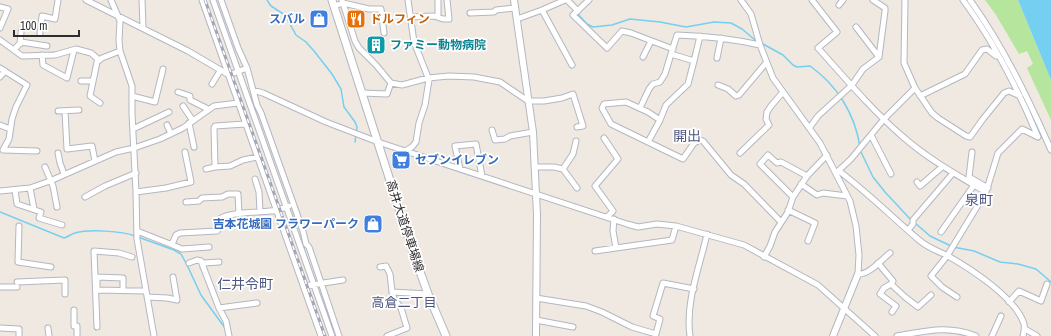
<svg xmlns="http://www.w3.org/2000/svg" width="1051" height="336" font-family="'Archivo Narrow','Noto Sans JP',sans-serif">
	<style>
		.green { fill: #b6e59e }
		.water { fill: #75cff0 }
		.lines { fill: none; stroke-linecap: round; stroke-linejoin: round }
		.stream { stroke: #75cff0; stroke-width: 1.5 }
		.minor-casing { stroke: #b4b7c1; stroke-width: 7 }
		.tertiary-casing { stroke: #b4b7c1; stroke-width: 8 }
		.secondary-casing { stroke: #b4b7c1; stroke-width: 9 }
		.minor { stroke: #fff; stroke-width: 5 }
		.tertiary { stroke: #fff; stroke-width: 6 }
		.secondary { stroke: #fff; stroke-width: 7 }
		.rail-casing { stroke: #a3a6b8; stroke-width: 3 }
		.rail { stroke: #fff; stroke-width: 1.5; stroke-dasharray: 4.5; stroke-linecap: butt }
		.labels { text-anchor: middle; stroke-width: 3.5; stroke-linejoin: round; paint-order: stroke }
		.shop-label { font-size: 12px; font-weight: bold; fill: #366cbe; stroke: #fff; text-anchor: end }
		.food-label { font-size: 12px; font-weight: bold; fill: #c56008; stroke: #fff; text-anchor: start }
		.culture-label { font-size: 12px; font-weight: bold; fill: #0d838f; stroke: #fff; text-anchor: start }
		.street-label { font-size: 12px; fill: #2e2e2e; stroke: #fff }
		.neighbourhood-label { font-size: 13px; fill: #4d5680; stroke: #fff }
		.quarter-label { font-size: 14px; fill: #4d5680; stroke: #fff }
	</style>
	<rect width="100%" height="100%" fill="#efe9e1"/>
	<!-- green -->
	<path class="green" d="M985,0H1018L1051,80V120L1027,68L1033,64L1027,51L1019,54L996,15Z"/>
	<!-- water -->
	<path class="water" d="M1018,0H1051V80Z"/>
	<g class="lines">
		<!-- stream -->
		<path class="stream" d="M267,0L271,6L285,15L296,35L306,42L314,51L332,74L341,89L344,107L355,122L357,127L355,142
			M577,13L587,24L593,27L612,25L630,19L660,22L686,27L714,22L731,23L742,29L755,40
			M763,44L783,55L793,65L797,67L810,66C837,85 855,114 860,147
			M860,150L873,177L885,192L912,221
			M0,212L64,238C68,237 71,234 75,233C89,229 122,231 135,236
			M915,223L930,236L953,247L974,251L1000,262L1018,264L1036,269L1051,282
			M138,237L174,250L181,254L187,265L201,295L225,328"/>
		<defs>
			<path id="minor" d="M86,0L188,51L229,75
				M111,0L120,21L119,40L120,51L132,86V114L136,192L137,239L154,336
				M142,0L143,27
				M202,0L321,336
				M213,0L332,336
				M221,0L238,48L247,68L257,105L261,113L303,231L306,244L309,247L339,336
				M342,0L355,41L359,48L376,65L391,83L402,85L428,78L449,76L474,77L500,82L528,101H544L562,98L573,94L583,126L577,127
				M438,0V17
				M567,0L578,11
				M589,0L573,15L607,48L622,31L631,33L673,49
				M741,0L751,14L760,45L773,78L820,143L850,201L856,226L859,255L858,274C869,275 881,260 890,253
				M812,0L837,32L818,48C845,78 872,110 902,136C928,159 957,175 986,192
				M905,0L904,63L915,88L932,113L938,118L966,136L970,137L983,119L1004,93L1009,91L1020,96
				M970,0C1003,46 1028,98 1051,150
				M839,5L843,0
				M334,6L343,3L369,9H381L384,33
				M0,7L8,9L0,28
				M542,10L572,65
				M470,13L494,12L496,10L515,8
				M411,17L434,16L443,19H449L447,0
				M517,19L542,10L565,0
				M856,27L879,57
				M40,33L42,16L55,19L58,0
				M700,36L694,61L671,54L677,35C705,36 733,39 760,45
				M0,40L22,56L55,55L76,49L91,53L99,60
				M20,44L21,32
				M14,50L21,42L47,46
				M42,55L43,65L67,78L74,50
				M643,57L651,41
				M717,58L721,38
				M0,68L27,85L16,107L12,119L9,139L3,150L37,151
				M229,75L247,68
				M0,77L5,71
				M81,81H93
				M212,84L220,71
				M718,85L728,89L736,96L739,95L766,63
				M253,90L263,93L326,122L378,142L627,224L638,227L657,224L676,226L744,245L818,285L875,336
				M178,92L190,96V100L208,109
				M362,93L387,94L391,83
				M132,96L155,102L163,69
				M920,96L965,74L982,50L987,49L996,56H999
				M100,103L90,96L97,62L102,58L120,51
				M183,106L193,121
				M640,108L649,89L653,84L660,82L665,74L671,54
				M58,111L79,110
				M65,111L67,149L92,146L95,161
				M660,120L666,105L688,84L694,61
				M189,123L194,147
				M245,124L215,126L214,128L215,167L230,166L243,160L257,157
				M0,125L10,129
				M167,125L171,134
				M810,127L818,116L852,85L863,69L879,57L885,11V8L873,0
				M133,129L169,112
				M492,130L495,140L505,139L510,136L533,132
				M871,135L891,174
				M604,138L618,159L595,186L613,211L607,217
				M648,142L660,120L648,112L626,102L604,104L602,108L611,124L683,159L694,143L700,140L703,141L731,175L744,184L781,222
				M405,151L412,147L416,142L419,123L425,105L429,80L414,42L408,0
				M972,152L969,177L988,188
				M58,153L60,163L64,174
				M740,153L769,125L766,119L767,112L771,106L783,92
				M45,167L53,186L57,207
				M535,167H554L563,169L577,188
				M206,169L215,167
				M460,169L455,146L476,144L482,176
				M563,169L573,154L576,141
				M839,171C867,192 892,217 919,240C928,248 938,251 948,256C971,269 1016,298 1024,324C1025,328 1024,332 1023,336
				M837,172L851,159L884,119L915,88
				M255,179L259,192L260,212
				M917,182L920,186L942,167
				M801,184L817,195L823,193L847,196
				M30,188L34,209
				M15,190L17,204L41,212L39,218L62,225
				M0,191L30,188L50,181L116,152L134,148L160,139L183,128L214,106L238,103
				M136,192L166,188L191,182L185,152
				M85,197L105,186L136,173
				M793,197L760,164L768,155L777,163L781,162L807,176
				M186,202L199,201L202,198L222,197L228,194H238L239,214
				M788,210L815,223L808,241
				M614,219L613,231L616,248
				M19,226L18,262L51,267
				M908,230L913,224V220L953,173
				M137,231L170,244L173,242L176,235L180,233L217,231L219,228V220C224,211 266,213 277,210C281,209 286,207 289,206
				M941,232L974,185
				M170,244L182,249L209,247
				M595,251L672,240L676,226
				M764,257L770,246L775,232L788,212L793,197L807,176L827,155
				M189,263L197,260L201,261L219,308L226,321L229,336
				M878,263L893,281L891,284L905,297L918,307L931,295
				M203,267L204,263L219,262
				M380,267L386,266L390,274L392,292L394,299L401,308L407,328L387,336
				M17,282L65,280V294
				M891,284L884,288L880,294L896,306L892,312
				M304,286L343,280
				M0,287H17
				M123,290V278L97,277V290L146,291
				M392,292L428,294
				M147,297L167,298L177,300L173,277
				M957,297L942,287L931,276L947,256L986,192L998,153L1022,129L1038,137C1018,89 994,42 963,0
				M536,298L586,306L602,312L632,327L656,334L660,319L653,316L663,283L694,289
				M1009,302L1019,291L1041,301L1047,284
				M219,308L257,303
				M536,320L573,327
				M74,326V310
				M77,326V336
				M97,327L94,251L119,253L132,257
				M0,328L19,329V336
				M48,328L49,336
				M1025,329L1037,336
				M690,336C685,302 700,266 707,234
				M897,336C927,331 947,325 976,336
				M992,336L1001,316"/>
			<path id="tertiary" d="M514,0L533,132L537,215L536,336
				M833,336L858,274"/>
			<path id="secondary" d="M332,0L413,252L428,294L446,336"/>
		</defs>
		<!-- minor casing -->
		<use href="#minor" class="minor-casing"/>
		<!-- tertiary casing -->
		<use href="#tertiary" class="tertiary-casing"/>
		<!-- secondary casing -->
		<use href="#secondary" class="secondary-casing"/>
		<!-- minor -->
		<use href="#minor" class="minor"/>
		<!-- tertiary -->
		<use href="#tertiary" class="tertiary"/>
		<!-- secondary -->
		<use href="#secondary" class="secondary"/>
		<defs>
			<path id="rail" d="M205,0L325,336"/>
		</defs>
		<!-- rail casing -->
		<use href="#rail" class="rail-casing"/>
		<!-- rail -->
		<use href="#rail" class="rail"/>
	</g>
	<!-- icons -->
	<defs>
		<symbol id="shop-square" viewBox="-11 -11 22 22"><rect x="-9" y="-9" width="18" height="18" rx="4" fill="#3f7fe0" stroke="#fff"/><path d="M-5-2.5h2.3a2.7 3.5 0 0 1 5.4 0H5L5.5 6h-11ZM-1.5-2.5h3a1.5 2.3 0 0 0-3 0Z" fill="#fff"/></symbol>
		<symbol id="restaurant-square" viewBox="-11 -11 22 22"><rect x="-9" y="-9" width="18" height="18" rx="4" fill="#e8710a" stroke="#fff"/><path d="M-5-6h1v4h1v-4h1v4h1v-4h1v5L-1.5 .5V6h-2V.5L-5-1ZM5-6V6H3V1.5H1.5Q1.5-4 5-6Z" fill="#fff"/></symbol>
		<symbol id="building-square" viewBox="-11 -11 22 22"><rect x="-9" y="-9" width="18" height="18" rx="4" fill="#0f9aa8" stroke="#fff"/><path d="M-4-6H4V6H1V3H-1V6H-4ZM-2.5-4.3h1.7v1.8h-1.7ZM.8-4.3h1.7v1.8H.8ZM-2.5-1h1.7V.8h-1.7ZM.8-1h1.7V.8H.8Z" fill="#fff"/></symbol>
		<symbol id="supermarket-square" viewBox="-11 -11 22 22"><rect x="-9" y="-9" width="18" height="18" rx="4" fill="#3f7fe0" stroke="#fff"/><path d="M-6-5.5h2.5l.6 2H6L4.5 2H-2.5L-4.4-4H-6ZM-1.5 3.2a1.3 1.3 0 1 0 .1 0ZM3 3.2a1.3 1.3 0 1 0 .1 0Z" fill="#fff"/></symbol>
	</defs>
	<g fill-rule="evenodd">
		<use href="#shop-square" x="308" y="8" width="22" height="22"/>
		<use href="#restaurant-square" x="345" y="8" width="22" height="22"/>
		<use href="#building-square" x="365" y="34" width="22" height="22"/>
		<use href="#supermarket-square" x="390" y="149" width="22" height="22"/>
		<use href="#shop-square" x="362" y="213" width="22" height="22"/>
	</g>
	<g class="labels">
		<!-- shop labels -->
		<g class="shop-label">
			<text x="305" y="23">スバル</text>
			<text x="415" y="164" text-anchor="start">セブンイレブン</text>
			<text x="359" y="228">吉本花城園 フラワーパーク</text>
		</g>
		<!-- food labels -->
		<g class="food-label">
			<text x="370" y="23">ドルフィン</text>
		</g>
		<!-- culture labels -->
		<g class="culture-label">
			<text x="390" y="49">ファミー動物病院</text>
		</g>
		<!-- street labels -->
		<g class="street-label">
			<text transform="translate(405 226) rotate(72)" y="4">高井大道停車場線</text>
		</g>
		<!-- neighbourhood labels -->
		<g class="neighbourhood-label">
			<text x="404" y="307">高倉二丁目</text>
		</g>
		<!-- quarter labels -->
		<g class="quarter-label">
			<text x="687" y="141">開出</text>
			<text x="979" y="205">泉町</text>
			<text x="245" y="289">仁井令町</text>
		</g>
	</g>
	<!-- scale -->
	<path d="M14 30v6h65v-6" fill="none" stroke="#2e2e2e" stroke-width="2"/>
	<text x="20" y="30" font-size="12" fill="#2e2e2e" stroke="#ffffff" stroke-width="3" paint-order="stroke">100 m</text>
</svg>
